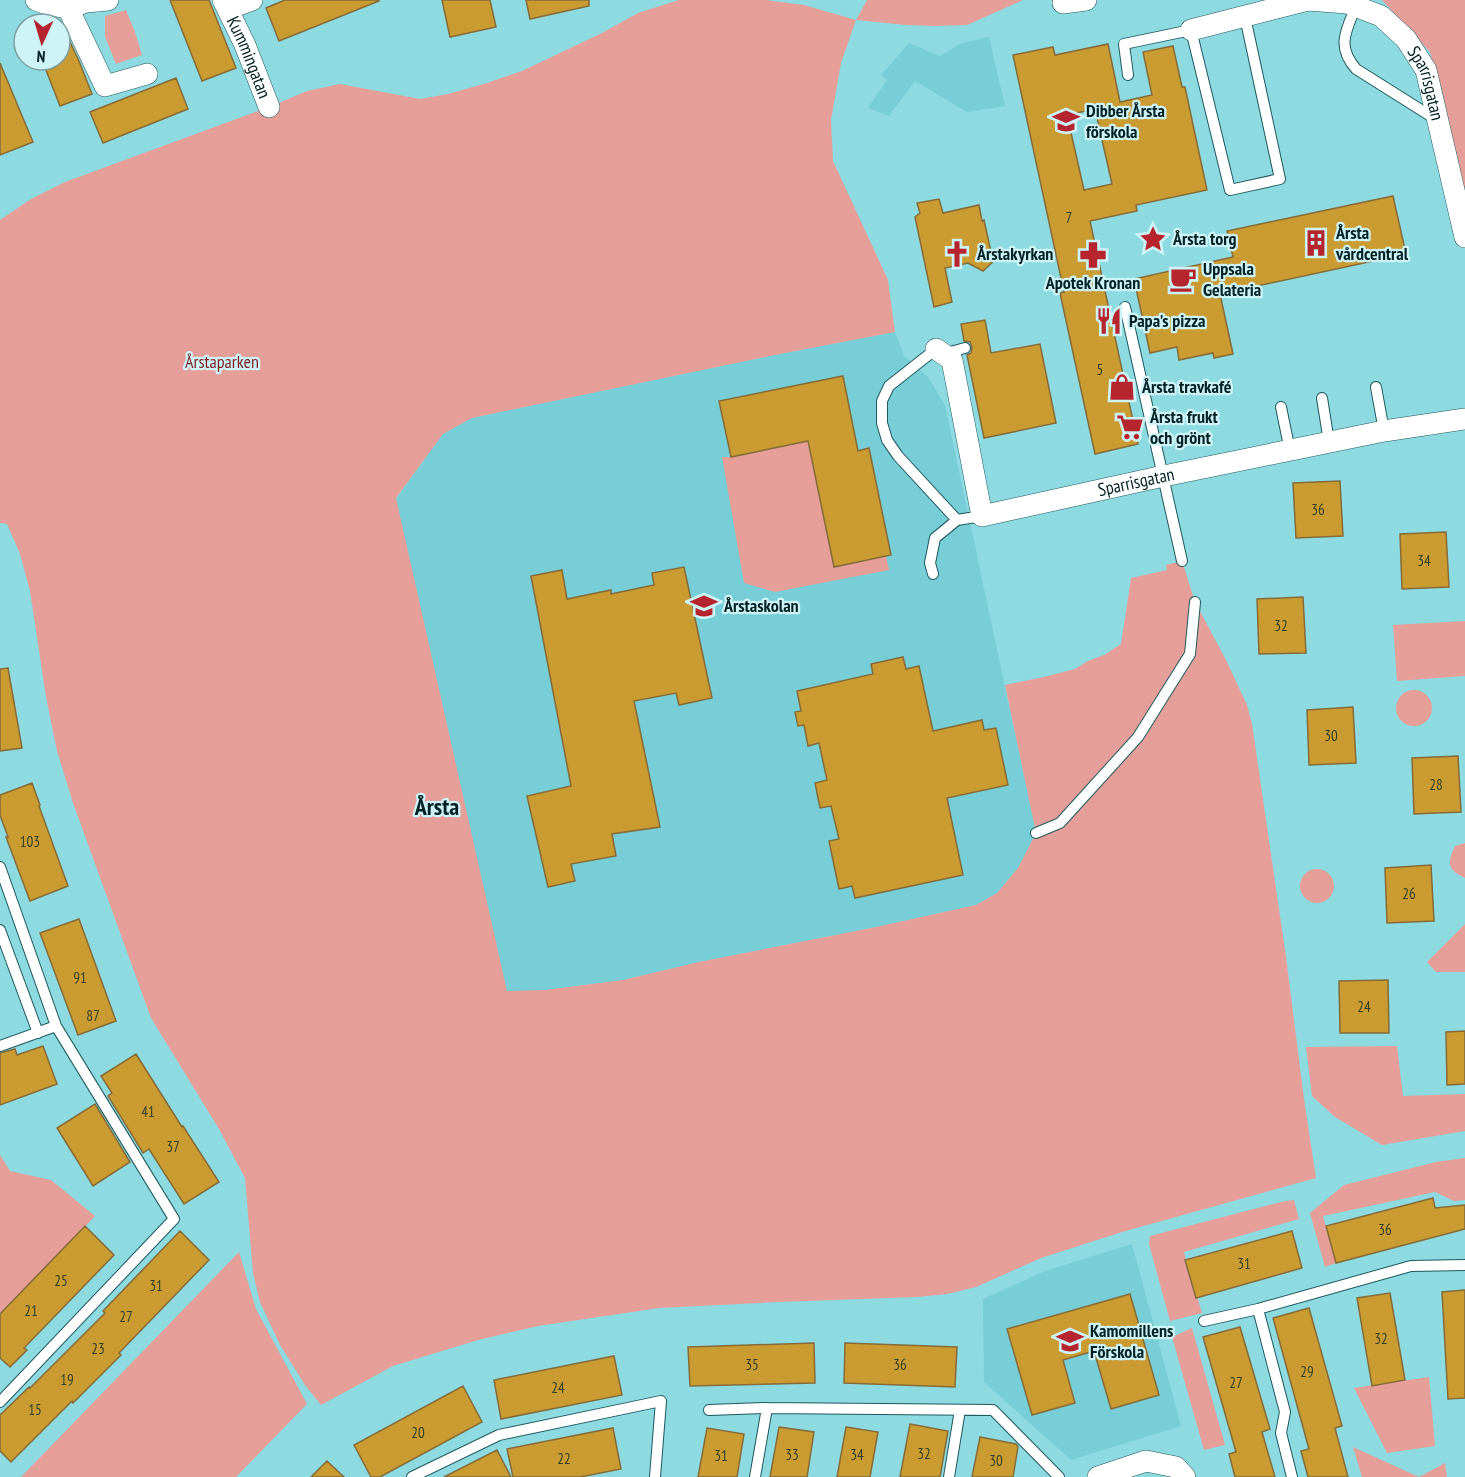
<svg xmlns="http://www.w3.org/2000/svg" width="1465" height="1477" font-family="'PT Sans Narrow',sans-serif">
	<style>
		.built { fill: #77ced6 }
		.green { fill: #e69e99 }
		.building { fill: #ca9b30; stroke: #846b38; stroke-width: 1.5; fill-rule: evenodd }
		.lines { fill: none; stroke-linecap: round; stroke-linejoin: round }
		.lane-casing { stroke: #1c595e; stroke-width: 12 }
		.street-casing { stroke: #1c595e; stroke-width: 22 }
		.lane { stroke: #fff; stroke-width: 10 }
		.street { stroke: #fff; stroke-width: 21 }
		.labels { text-anchor: middle; stroke-width: 4.5; stroke-linejoin: round; paint-order: stroke }
		.number-label { font-size: 15px; fill: #323f26 }
		.street-label { font-size: 18px; fill: #002023; stroke: #cff4f7 }
		.poi-label { font-size: 18px; font-weight: bold; fill: #002023; stroke: #cff4f7; text-anchor: start }
		.park-label { font-size: 18px; fill: #7b1d21; stroke: #cff4f7 }
		.district-label { font-size: 24px; font-weight: bold; fill: #002023; stroke: #cff4f7 }
	</style>
	<rect width="100%" height="100%" fill="#8edae1"/>
	<!-- built -->
	<path class="built" d="M989,37L1005,106L967,112L915,81L889,116L868,108L887,80L881,75L909,43L940,56L962,43Z
		M895,332L904,356L928,377L945,405L1036,833L1018,868L997,893L976,905L876,927L699,962L623,980L545,990L507,992L396,499L443,434L472,418L785,353Z
		M1132,1244L1181,1426L1071,1460L984,1382L983,1299L1045,1271Z"/>
	<!-- green -->
	<path class="green" d="M679,0H766L804,5L856,20L867,0H1023L967,25L934,26L906,25L856,20L841,63L831,120L833,161L888,280L895,332L785,353L472,418L443,434L396,498L507,991L545,990L623,980L699,962L876,927L976,905L997,893L1018,868L1036,833L1005,685L1044,677L1075,669L1088,661L1104,655L1121,644L1131,578L1167,570L1166,565L1182,561L1195,602L1226,660L1247,705L1252,724L1286,957L1304,1099L1316,1178L1122,1232L1041,1258L976,1287L947,1294L917,1297L777,1302L659,1308L538,1326L478,1340L393,1366L321,1405L305,1385L280,1345L260,1302L253,1273L245,1178L219,1129L151,1018L73,803L57,751L46,697L30,591L20,554L7,524L0,523V220L31,199L65,182L269,107L307,91L340,84L420,99L448,94L487,83L522,71L602,33L638,13Z
		M1382,0H1465V200L1430,52Z
		M126,10L135,32L142,55L116,64L105,37V16Z
		M808,441L834,566L886,556L889,570L775,592L744,583L722,457H731Z
		M1465,621V676L1397,681L1393,625Z
		M1396 708a18 18 0 1 1 36 0a18 18 0 1 1-36 0Z
		M1465,843V878C1447,869 1447,864 1455,846Z
		M1300 886a17 17 0 1 1 34 0a17 17 0 1 1-34 0Z
		M1465,924V972H1436L1427,962Z
		M1397,1046L1403,1096L1465,1094V1131L1382,1145L1335,1117L1312,1096L1306,1047Z
		M0,1155L10,1171L51,1180L95,1216L0,1317Z
		M1465,1158V1200L1454,1201L1435,1192L1323,1216L1336,1263L1325,1267L1310,1213L1344,1185L1436,1162Z
		M1294,1200L1299,1219L1184,1252L1186,1260L1202,1313L1170,1321L1149,1244L1150,1236L1285,1201Z
		M239,1252L256,1309L307,1404L236,1477H21Z
		M1192,1328L1225,1445L1204,1450L1172,1337Z
		M1429,1377L1435,1446L1387,1453L1354,1388Z
		M1353,1447L1419,1477L1445,1463L1447,1477H1362Z"/>
	<!-- building -->
	<path class="building" d="M170,0H209L236,68L202,81Z
		M285,0H378L379,1L279,41L266,8Z
		M442,0H490L496,27L450,37Z
		M526,0H589V6L530,19Z
		M60,21L79,61L92,94L60,106L42,60H60Z
		M1108,44L1120,102L1152,95L1143,52L1173,46L1182,87H1185L1207,190L1136,205L1137,211L1090,221L1138,444L1095,454L1060,293L1064,292L1013,55L1053,47L1055,55ZM1095,109L1112,184L1084,190L1067,115Z
		M0,63L33,142L0,155Z
		M176,78L188,109L103,143L90,112Z
		M1393,196L1406,254L1220,294L1233,354L1214,358L1213,353L1179,360L1177,347L1150,353L1134,279L1233,257L1227,231Z
		M939,199L943,213L979,205L982,221L984,220L991,252L996,259L983,271L968,263L945,268L952,302L934,307L915,217L920,213L917,203Z
		M985,320L991,353L1040,344L1056,423L984,438L967,355L971,353L972,347L970,342L964,341L961,324Z
		M843,376L858,451L869,448L891,555L834,567L808,441L731,457L719,401Z
		M1340,481L1343,536L1296,538L1293,483Z
		M1446,532L1449,587L1402,589L1400,534Z
		M684,567L712,698L679,705L676,693L634,701L660,827L612,834L616,856L571,864L575,881L548,887L527,796L571,786L531,576L562,570L567,599L611,590V594L654,585L652,573Z
		M1303,597L1306,653L1259,654L1257,599Z
		M903,657L906,669L919,666L933,731L982,720L984,730L996,728L1008,785L947,798L963,875L855,898L852,886L839,889L829,841L839,839L831,806L820,808L815,783L827,780L819,743L808,746L804,725L798,726L795,712L801,711L797,691L873,674L871,664Z
		M8,668L22,748L0,751V669Z
		M1353,707L1356,763L1309,765L1307,710Z
		M1458,756L1461,812L1414,814L1412,758Z
		M32,783L40,805L39,806L68,886L30,901L6,837H8L0,815V795Z
		M1431,865L1434,921L1387,923L1385,868Z
		M79,919L116,1021L78,1035L40,933Z
		M1388,980L1389,1033H1340L1339,981Z
		M1465,1031V1084L1447,1085L1446,1032Z
		M43,1046L57,1084L0,1105V1053L15,1049L17,1055Z
		M136,1054L182,1127L183,1126L219,1182L184,1204L149,1149L143,1153L108,1096L112,1093L101,1076Z
		M95,1104L130,1162L93,1186L57,1128Z
		M1433,1198L1435,1208L1465,1205V1229L1336,1263L1326,1226Z
		M85,1226L114,1255L24,1348L27,1350L10,1367L0,1358V1314Z
		M180,1231L209,1260L119,1353L121,1355L73,1403L72,1401L11,1462L0,1451V1415L29,1387L30,1388L105,1313L103,1311Z
		M1292,1231L1302,1268L1196,1298L1185,1260Z
		M1465,1290V1398L1448,1399L1442,1292Z
		M1390,1293L1405,1380L1372,1386L1357,1298Z
		M1130,1294L1159,1395L1111,1409L1094,1351L1063,1360L1075,1403L1032,1415L1007,1329Z
		M1309,1308L1342,1426L1335,1428L1348,1477H1308L1301,1451L1309,1449L1273,1318Z
		M1240,1327L1270,1429L1262,1432L1275,1477H1235L1229,1454L1236,1452L1203,1337Z
		M814,1343L815,1383L690,1386L688,1347Z
		M845,1343L957,1347L955,1387L844,1383Z
		M614,1356L622,1395L501,1419L494,1380Z
		M463,1386L482,1422L380,1477H371L354,1445Z
		M910,1424L948,1431L940,1477H900Z
		M779,1427L814,1432L807,1477H770Z
		M846,1427L878,1432L870,1477H837Z
		M613,1428L621,1469L580,1477H513L507,1449Z
		M707,1428L744,1434L737,1477H698Z
		M980,1437L1016,1444L1018,1447L1013,1477H972Z
		M497,1450L511,1477H444Z
		M327,1461L344,1477H311Z"/>
	<g class="lines">
		<defs>
			<path id="lane" d="M1356,6C1346,31 1336,46 1356,69L1437,120
				M1128,75L1124,44L1191,30L1230,190L1280,179L1245,17
				M1125,307L1182,561
				M936,349L889,386L882,401V423L887,440L898,456L957,520
				M943,354L965,348
				M1376,387L1384,431
				M1322,398L1329,442
				M1281,407L1290,451
				M933,574L930,563L935,538L957,520L982,516
				M1036,833L1060,823L1138,737L1190,654L1195,602
				M0,867L56,1026L174,1219L0,1402
				M0,930L38,1033
				M0,1046L56,1026
				M1258,1309L1285,1412L1281,1433L1292,1477
				M1204,1321L1258,1309L1411,1266L1465,1265
				M709,1410L767,1408L993,1410L1059,1477
				M412,1477L499,1435L661,1401L655,1477
				M755,1477L767,1408
				M949,1477L960,1410"/>
			<g id="street">
				<path d="M36,0L50,5L68,8L86,2L108,0"/>
				<path id="s1" d="M223,0L245,45L269,107"/>
				<path id="s2" d="M1308,0L1347,3L1381,16L1406,39L1426,70L1465,237"/>
				<path d="M1063,3L1086,0"/>
				<path d="M68,8L105,86L147,74"/>
				<path d="M228,9L252,0"/>
				<path d="M1191,30L1308,0"/>
				<path id="s3" d="M936,349L952,360L982,516L1159,477L1384,431L1465,419"/>
				<path d="M1098,1477L1146,1461L1176,1467L1185,1477"/>
			</g>
		</defs>
		<!-- lane casing -->
		<use href="#lane" class="lane-casing"/>
		<!-- street casing -->
		<use href="#street" class="street-casing"/>
		<!-- lane -->
		<use href="#lane" class="lane"/>
		<!-- street -->
		<use href="#street" class="street"/>
	</g>
	<!-- icons -->
	<defs>
		<symbol id="school-bare" viewBox="-9 -9 18 18"><path d="M0-5L7-2L0 1L-7-2ZM-4 1L0 2.5L4 1V4Q0 6-4 4Z" fill="#b6252e" stroke="#cff4f7" stroke-width="2.5" paint-order="stroke"/></symbol>
		<symbol id="sight-bare" viewBox="-9 -9 18 18"><path d="M0-6L1.8-2.2L6-1.7L2.9 1.2L3.7 5.4L0 3.3L-3.7 5.4L-2.9 1.2L-6-1.7L-1.8-2.2Z" fill="#b6252e" stroke="#cff4f7" stroke-width="2.5" paint-order="stroke"/></symbol>
		<symbol id="building-bare" viewBox="-9 -9 18 18"><path d="M-4-6H4V6H1V3H-1V6H-4ZM-2.5-4.3h1.7v1.8h-1.7ZM.8-4.3h1.7v1.8H.8ZM-2.5-1h1.7V.8h-1.7ZM.8-1h1.7V.8H.8Z" fill="#b6252e" stroke="#cff4f7" stroke-width="2.5" paint-order="stroke"/></symbol>
		<symbol id="church-bare" viewBox="-9 -9 18 18"><path d="M-1.2-6h2.4v3.5h3.3v2.4h-3.3V6h-2.4V-.1h-3.3v-2.4h3.3Z" fill="#b6252e" stroke="#cff4f7" stroke-width="2.5" paint-order="stroke"/></symbol>
		<symbol id="pharmacy-bare" viewBox="-9 -9 18 18"><path d="M-2-6h4v4h4v4h-4v4h-4v-4h-4v-4h4Z" fill="#b6252e" stroke="#cff4f7" stroke-width="2.5" paint-order="stroke"/></symbol>
		<symbol id="cafe-bare" viewBox="-9 -9 18 18"><path d="M-5.5-4.5H6V0H3Q3 3.5 0 3.5H-2.5Q-5.5 3.5-5.5 0ZM3-3.2v2h1.7v-2ZM-6 4.5H4V6H-6Z" fill="#b6252e" stroke="#cff4f7" stroke-width="2.5" paint-order="stroke"/></symbol>
		<symbol id="restaurant-bare" viewBox="-9 -9 18 18"><path d="M-5-6h1v4h1v-4h1v4h1v-4h1v5L-1.5 .5V6h-2V.5L-5-1ZM5-6V6H3V1.5H1.5Q1.5-4 5-6Z" fill="#b6252e" stroke="#cff4f7" stroke-width="2.5" paint-order="stroke"/></symbol>
		<symbol id="shop-bare" viewBox="-9 -9 18 18"><path d="M-5-2.5h2.3a2.7 3.5 0 0 1 5.4 0H5L5.5 6h-11ZM-1.5-2.5h3a1.5 2.3 0 0 0-3 0Z" fill="#b6252e" stroke="#cff4f7" stroke-width="2.5" paint-order="stroke"/></symbol>
		<symbol id="supermarket-bare" viewBox="-9 -9 18 18"><path d="M-6-5.5h2.5l.6 2H6L4.5 2H-2.5L-4.4-4H-6ZM-1.5 3.2a1.3 1.3 0 1 0 .1 0ZM3 3.2a1.3 1.3 0 1 0 .1 0Z" fill="#b6252e" stroke="#cff4f7" stroke-width="2.5" paint-order="stroke"/></symbol>
	</defs>
	<g fill-rule="evenodd">
		<use href="#school-bare" x="1047" y="102" width="38" height="38"/>
		<use href="#sight-bare" x="1134" y="220" width="38" height="38"/>
		<use href="#building-bare" x="1297" y="224" width="38" height="38"/>
		<use href="#church-bare" x="938" y="235" width="38" height="38"/>
		<use href="#pharmacy-bare" x="1074" y="236" width="38" height="38"/>
		<use href="#cafe-bare" x="1164" y="260" width="38" height="38"/>
		<use href="#restaurant-bare" x="1090" y="302" width="38" height="38"/>
		<use href="#shop-bare" x="1103" y="368" width="38" height="38"/>
		<use href="#supermarket-bare" x="1111" y="408" width="38" height="38"/>
		<use href="#school-bare" x="685" y="587" width="38" height="38"/>
		<use href="#school-bare" x="1051" y="1322" width="38" height="38"/>
	</g>
	<g class="labels">
		<!-- number labels -->
		<g class="number-label">
			<text x="1069" y="223">7</text>
			<text x="1100" y="375">5</text>
			<text x="1318" y="515">36</text>
			<text x="1424" y="566">34</text>
			<text x="1281" y="631">32</text>
			<text x="1331" y="741">30</text>
			<text x="1436" y="790">28</text>
			<text x="30" y="847">103</text>
			<text x="1409" y="899">26</text>
			<text x="80" y="983">91</text>
			<text x="1364" y="1012">24</text>
			<text x="93" y="1021">87</text>
			<text x="148" y="1117">41</text>
			<text x="173" y="1152">37</text>
			<text x="1385" y="1235">36</text>
			<text x="1244" y="1269">31</text>
			<text x="61" y="1286">25</text>
			<text x="156" y="1291">31</text>
			<text x="31" y="1316">21</text>
			<text x="126" y="1322">27</text>
			<text x="1381" y="1344">32</text>
			<text x="98" y="1354">23</text>
			<text x="752" y="1370">35</text>
			<text x="900" y="1370">36</text>
			<text x="1307" y="1377">29</text>
			<text x="67" y="1385">19</text>
			<text x="1236" y="1388">27</text>
			<text x="558" y="1393">24</text>
			<text x="35" y="1415">15</text>
			<text x="418" y="1438">20</text>
			<text x="924" y="1459">32</text>
			<text x="792" y="1460">33</text>
			<text x="857" y="1460">34</text>
			<text x="721" y="1461">31</text>
			<text x="564" y="1464">22</text>
			<text x="996" y="1466">30</text>
		</g>
		<!-- street labels -->
		<g class="street-label">
			<text dy="6" stroke="none"><textPath href="#s1" startOffset="63">Kummingatan</textPath></text>
			<text dy="6" stroke="none"><textPath href="#s2" startOffset="159">Sparrisgatan</textPath></text>
			<text dy="6" stroke="none"><textPath href="#s3" startOffset="336">Sparrisgatan</textPath></text>
		</g>
		<!-- poi labels -->
		<g class="poi-label">
			<text x="1086" y="117">Dibber Årsta<tspan x="1086" dy="21">förskola</tspan></text>
			<text x="1336" y="239">Årsta<tspan x="1336" dy="21">vårdcentral</tspan></text>
			<text x="1173" y="245">Årsta torg</text>
			<text x="977" y="260">Årstakyrkan</text>
			<text x="1203" y="275">Uppsala<tspan x="1203" dy="21">Gelateria</tspan></text>
			<text x="1093" y="289" text-anchor="middle">Apotek Kronan</text>
			<text x="1129" y="327">Papa's pizza</text>
			<text x="1142" y="393">Årsta travkafé</text>
			<text x="1150" y="423">Årsta frukt<tspan x="1150" dy="21">och grönt</tspan></text>
			<text x="724" y="612">Årstaskolan</text>
			<text x="1090" y="1337">Kamomillens<tspan x="1090" dy="21">Förskola</tspan></text>
		</g>
		<!-- park labels -->
		<g class="park-label">
			<text x="222" y="368">Årstaparken</text>
		</g>
		<!-- district labels -->
		<g class="district-label">
			<text x="437" y="815">Årsta</text>
		</g>
	</g>
	<!-- north arrow -->
	<g transform="translate(42 42) rotate(184)"><circle r="28" fill="#cff4f7" stroke="#7c9fa2" stroke-width="1.5"/>
	<path d="M0-4.5L10 22L0 15L-10 22Z" fill="#b6252e"/>
	<text y="-9" font-size="16" font-weight="bold" text-anchor="middle" fill="#002023">N</text>
	</g>
</svg>
